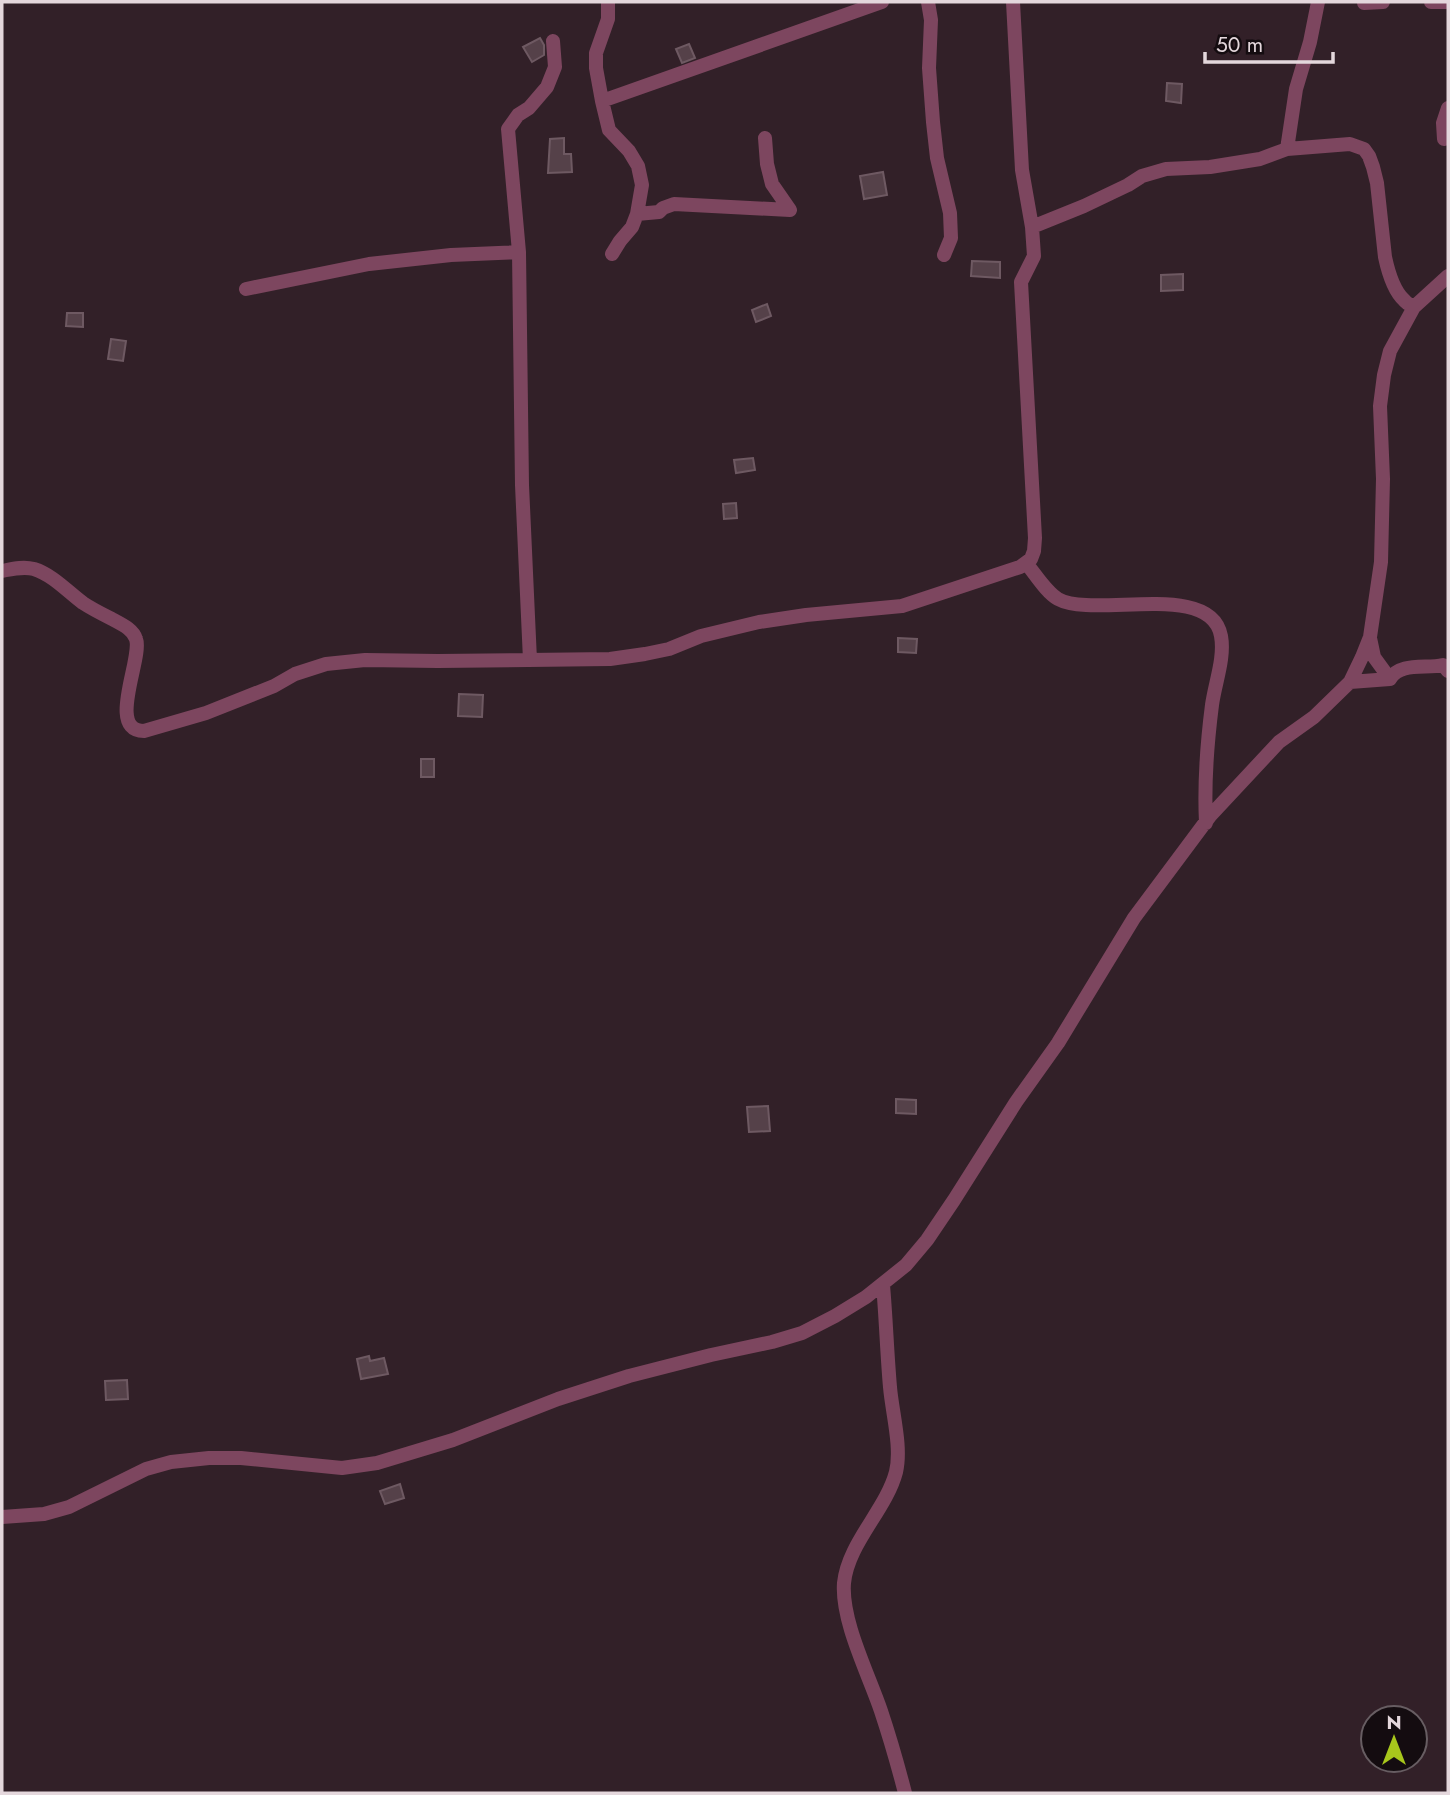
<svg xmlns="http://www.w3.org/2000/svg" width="1450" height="1795" font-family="Jost,sans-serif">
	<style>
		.building { fill: #554149; stroke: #6e5962; stroke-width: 2 }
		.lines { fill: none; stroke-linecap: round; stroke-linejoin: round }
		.street { stroke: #7d465f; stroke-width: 14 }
	</style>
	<rect width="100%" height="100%" fill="#322028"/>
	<!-- building -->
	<path class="building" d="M540,38L544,45V55L532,62L523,47Z
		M689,44L695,58L682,63L676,49Z
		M1167,83L1182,84L1181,103L1166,101Z
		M564,138V154H571L572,172L548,173L550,139Z
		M883,172L887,195L864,199L860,176Z
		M972,261L1000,262V278L971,276Z
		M1183,274V290L1161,291V275Z
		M767,304L771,316L756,322L752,310Z
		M67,313H83V327L66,326Z
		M111,339L126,341L123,361L108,359Z
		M753,458L755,470L736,473L734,460Z
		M736,503L737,518L724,519L723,504Z
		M898,638L917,639L916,653L898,652Z
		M459,694L483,695L482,717L458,716Z
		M421,759H434V777H421Z
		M896,1099L916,1100V1114L896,1113Z
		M768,1106L770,1131L749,1132L747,1107Z
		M369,1356L370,1361L384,1358L388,1374L361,1379L357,1359Z
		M127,1380L128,1399L106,1400L105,1381Z
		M400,1484L404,1498L385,1504L380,1491Z"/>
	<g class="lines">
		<!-- street -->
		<path class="street" d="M608,2V19L596,53V68L602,101L609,130L629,151L638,166L642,185L637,214L632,227L620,241L612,254
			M928,2L931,20L929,68L933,122L937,158L950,213L951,238L944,255
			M1431,2H1446
			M1364,3L1383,2
			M602,101L882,2
			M765,138L767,164L772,184L790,210
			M1444,139L1443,123L1448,108
			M1287,149L1296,89L1310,42L1318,2
			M637,214L659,212L663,208L674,204L790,210
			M1032,227L1084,206L1128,185L1142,176L1166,169L1210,167L1260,159L1287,149L1350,144L1364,149L1369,156L1373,167L1377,183L1385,257C1388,271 1393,290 1404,300C1406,303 1410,305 1414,307
			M519,252L508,129L518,115L529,108L547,87L555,67L553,41
			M246,289L369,264L451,255L519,252L522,485L530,660
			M1026,563C1036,575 1046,592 1058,599C1094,619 1211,580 1221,636C1225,658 1215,683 1212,705C1207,744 1204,783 1206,823
			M2,571C12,569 23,566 34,569C53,575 68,592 83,603C92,609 102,614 112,619C121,624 133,629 136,639C143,658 106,731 144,731L206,713L274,686L295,674L326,664L365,660L438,661L610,659L645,654L669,649L701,636L759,622L806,615L902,606L1020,567L1031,559L1034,551L1035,538L1021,282L1034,256L1032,227L1022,170L1013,2
			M1370,638L1374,657L1390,679
			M1350,682L1362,657L1370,637L1381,562L1383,479L1380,406L1384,375L1390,351L1414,307L1448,276
			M883,1285C886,1319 887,1353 890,1387C892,1412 902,1447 896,1472C886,1510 848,1543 844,1583C841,1621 869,1675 881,1711C890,1738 898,1766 905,1793
			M2,1517L44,1514L69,1507L146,1469L171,1462L209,1458H241L342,1468L377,1463L453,1440L558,1399L629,1376L711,1355L772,1342L802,1333L835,1316L866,1297L906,1265L927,1240L954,1200L1016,1102L1058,1043L1134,918L1210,816L1279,742L1314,717L1350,682L1390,679C1400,662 1426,669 1443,665L1448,671"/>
	</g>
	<!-- border -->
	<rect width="1450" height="1795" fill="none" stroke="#e4d7dc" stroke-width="7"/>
	<!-- north arrow -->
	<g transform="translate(1394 1739)"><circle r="33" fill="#140c10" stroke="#675d62" stroke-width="2"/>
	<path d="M0-5L12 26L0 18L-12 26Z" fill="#a8c71c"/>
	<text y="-10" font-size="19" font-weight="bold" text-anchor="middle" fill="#e4d7dc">N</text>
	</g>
	<!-- scale -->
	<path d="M1205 52v10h128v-10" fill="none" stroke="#e4d7dc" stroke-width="3.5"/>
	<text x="1216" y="52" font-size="21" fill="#e4d7dc" stroke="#140c10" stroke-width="5" paint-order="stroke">50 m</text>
</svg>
